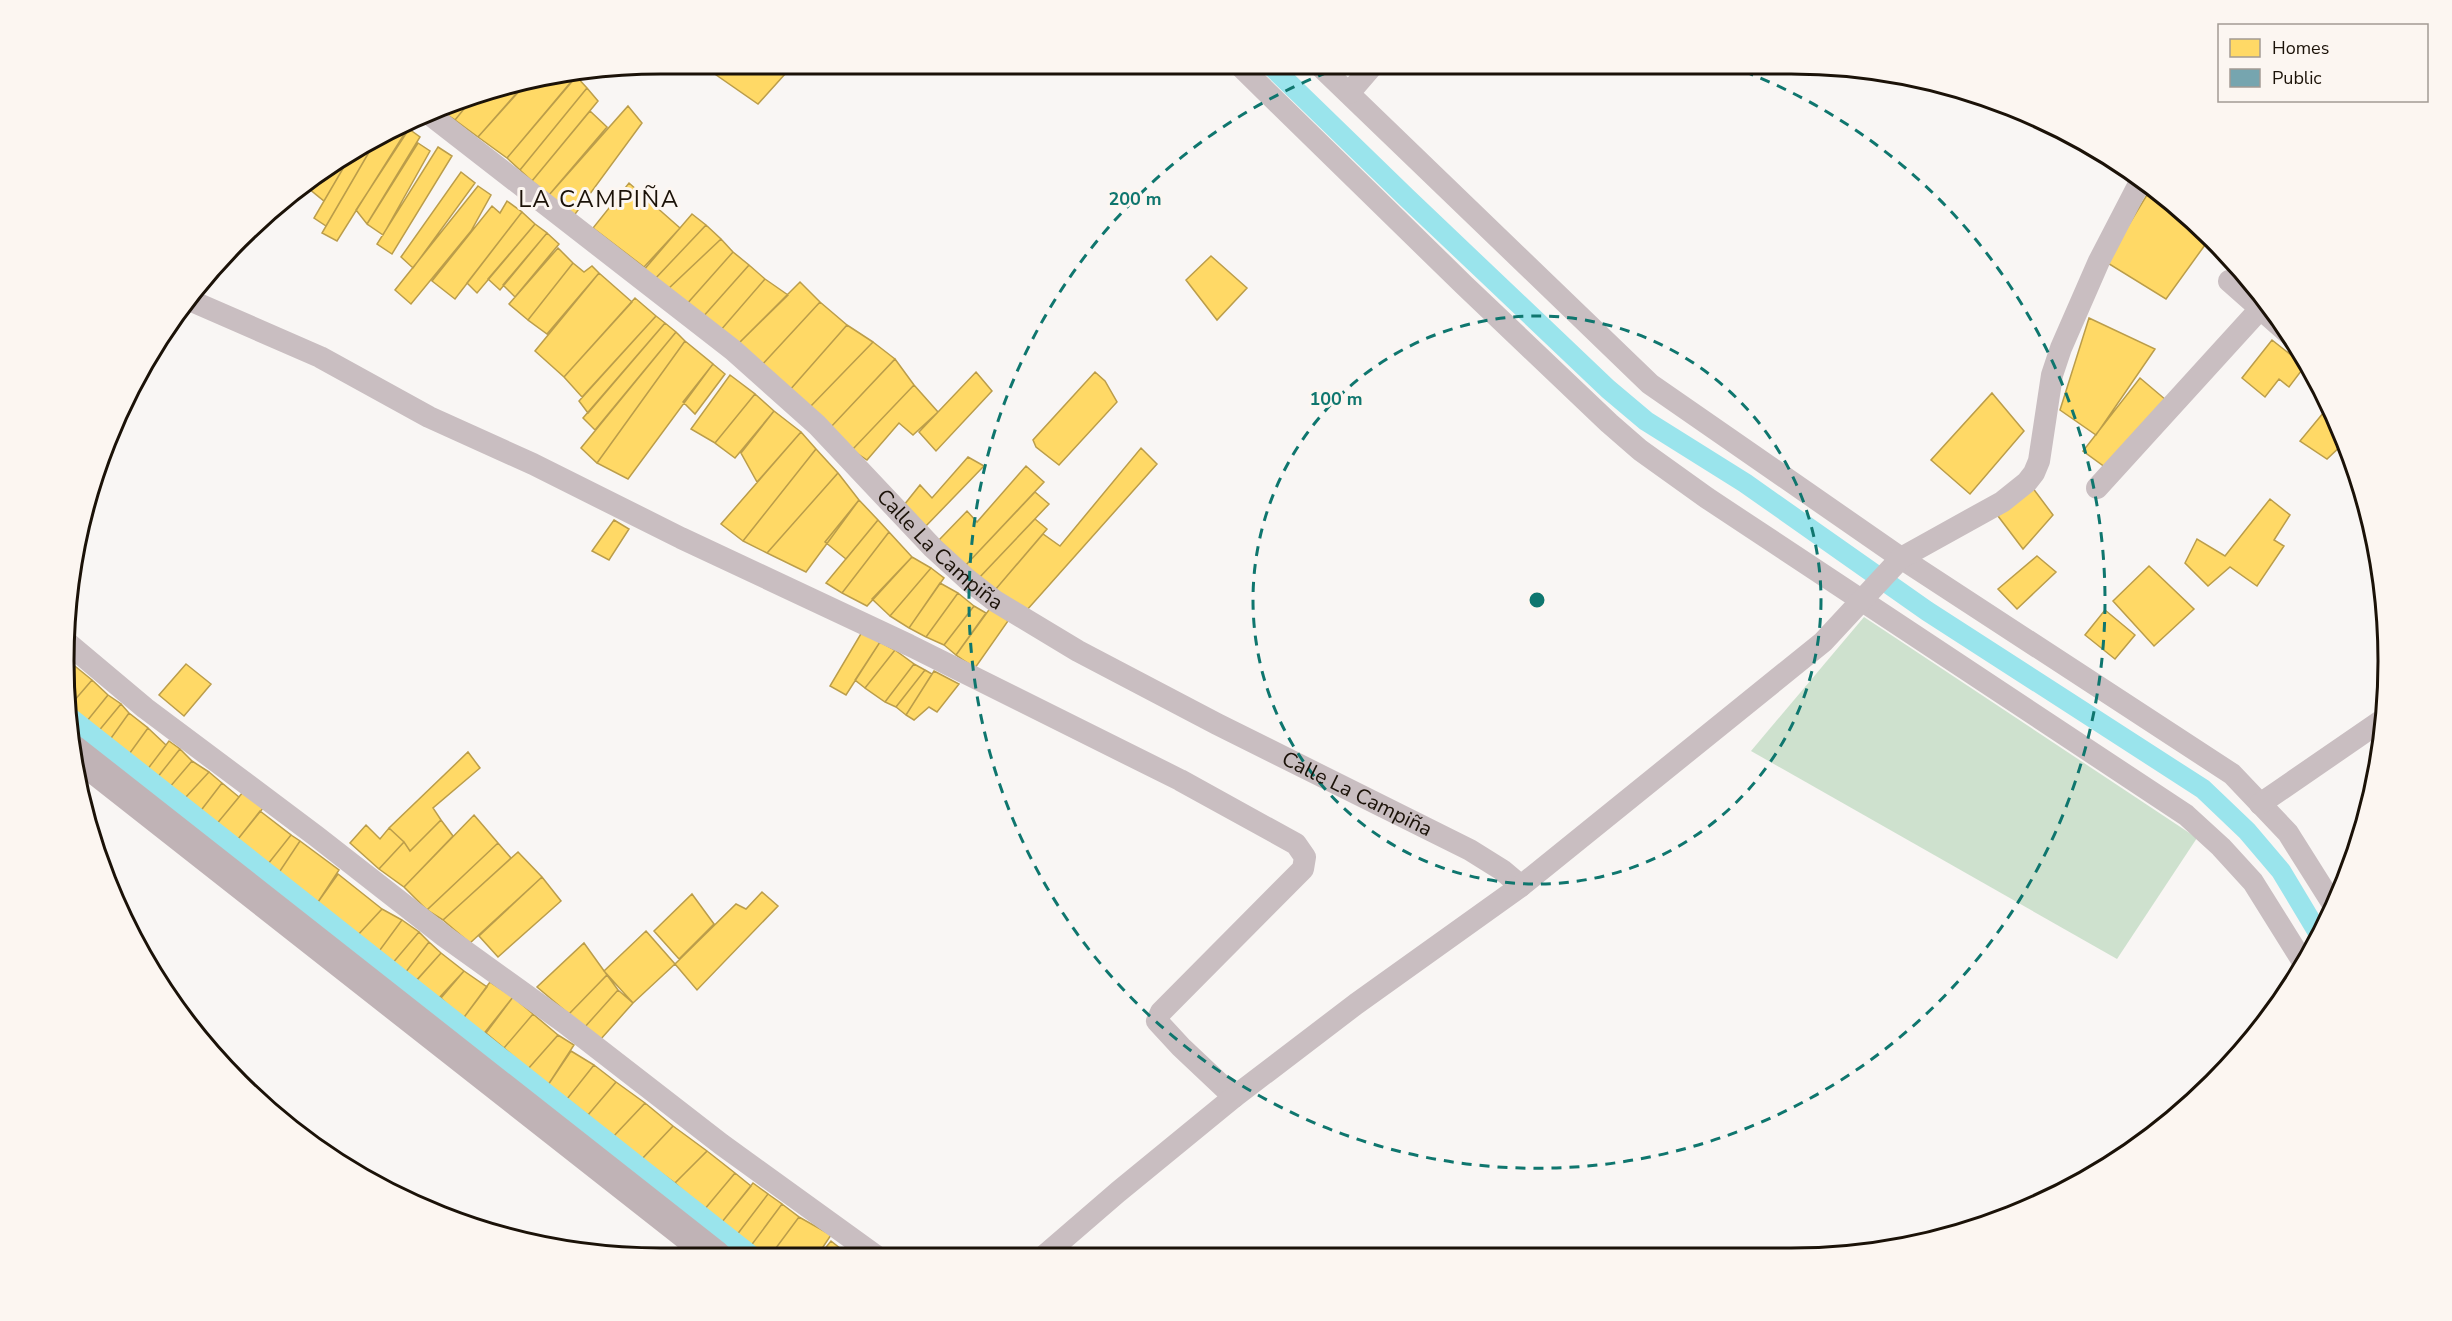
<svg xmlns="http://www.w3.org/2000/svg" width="2452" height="1321" font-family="'Nunito Sans',sans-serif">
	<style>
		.green { fill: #cee1ce }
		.homes { fill: #ffd966; stroke: #bb9d4a; stroke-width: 1.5 }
		.public { fill: #76a5af; stroke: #5b797d; stroke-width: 1.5 }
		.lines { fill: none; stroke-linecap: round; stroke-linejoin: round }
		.canal { stroke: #9ae4ec; stroke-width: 20 }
		.minor { stroke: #c9bec1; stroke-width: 22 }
		.secondary { stroke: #c0b3b6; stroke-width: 32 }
		.ring { fill: none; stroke: #0f766e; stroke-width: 3; stroke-dasharray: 10 8 }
		.labels { text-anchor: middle; stroke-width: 6; stroke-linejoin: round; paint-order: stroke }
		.street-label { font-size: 21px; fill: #1b1208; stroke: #fcf6f1 }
		.quarter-label { font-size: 24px; letter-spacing: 1.5px; fill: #1b1208; stroke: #fcf6f1 }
		.rim { fill: none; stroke: #1b1208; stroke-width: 3 }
		.centre { fill: #0f766e; stroke: #fcf6f1; stroke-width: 3 }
		.ring-label { font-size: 18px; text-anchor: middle; font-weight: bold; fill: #0f766e; stroke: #fcf6f1; stroke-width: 6; stroke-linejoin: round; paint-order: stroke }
	</style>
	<rect width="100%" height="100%" fill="#f9f6f4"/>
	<!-- green -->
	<path class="green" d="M1864,617L2197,838L2117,959L1751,751Z"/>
	<!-- homes -->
	<path class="homes" d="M699,63H795L758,104Z
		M581,71L507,158L478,137L531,78Z
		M576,76L587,88L520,170L507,158Z
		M530,78L478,137L455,120L477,93Z
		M587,88L598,101L532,181L520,170Z
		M477,93L455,120L438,109L468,95Z
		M628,106L642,123L573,217L549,195Z
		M590,111L607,127L549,195L532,181Z
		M407,123L410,125L337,241L322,233L379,135Z
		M409,129L420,137L367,224L356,210Z
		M379,135L326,226L314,218L355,148Z
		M418,143L430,151L383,235L367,224Z
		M438,147L452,156L392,254L377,244Z
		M355,148L324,201L308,188L316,173Z
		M461,172L475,183L413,268L401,257Z
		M629,183L680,228L644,267L593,228Z
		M2153,185L2210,238L2166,299L2106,262Z
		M478,186L491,195L471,231L411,304L395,290Z
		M507,201L522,212L455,299L432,281L492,206L500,213Z
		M522,212L535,224L477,293L467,283Z
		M692,214L706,225L654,280L643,271Z
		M535,224L547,233L500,290L488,279Z
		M706,225L721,239L667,290L654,280Z
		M547,233L559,244L515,297L503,285Z
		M721,239L733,252L686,305L667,290Z
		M558,248L573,263L528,320L509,304Z
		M733,252L749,265L702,318L686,305Z
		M1211,256L1247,288L1217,320L1186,280Z
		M573,263L584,272L592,266L599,273L547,334L528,320Z
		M749,265L765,279L720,331L702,318Z
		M599,273L632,302L564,377L535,351Z
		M765,279L788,295L738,344L720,331Z
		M800,282L820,302L761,366L738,344Z
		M635,298L656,316L582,397L564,377Z
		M820,302L847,325L789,391L761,366Z
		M656,316L665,323L588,413L579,401Z
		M2089,318L2155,349L2096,435L2060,410Z
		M665,323L676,332L595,430L583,418Z
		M847,325L873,342L809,408L789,391Z
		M676,332L685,341L597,463L581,448Z
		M2272,340L2305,366L2289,387L2279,379L2265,397L2242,378Z
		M685,341L713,364L628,479L597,463Z
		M873,342L895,359L830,428L809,408Z
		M895,359L914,385L852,450L830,428Z
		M713,364L725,374L695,414L683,402Z
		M976,372L992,391L936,451L919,432Z
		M1095,372L1105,381L1117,402L1059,465L1036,447L1033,440Z
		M730,375L755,394L715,443L691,429Z
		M2140,378L2166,400L2109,470L2083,451Z
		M914,385L938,412L913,435L899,423L867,460L852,450Z
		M1992,393L2024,431L1970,494L1931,460Z
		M755,394L774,411L735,458L715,443Z
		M2329,406L2345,442L2327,459L2300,441Z
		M774,411L801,432L757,482L741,453Z
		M801,432L816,449L743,541L721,524Z
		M1141,448L1157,464L1026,611L995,590L1043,534L1060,546Z
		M816,449L838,473L767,553L743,541Z
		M968,457L984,466L925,527L904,505L920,485L932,498Z
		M1026,466L1044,482L965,566L939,540L967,511L977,522Z
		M838,473L859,500L806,572L767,553Z
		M2032,487L2053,515L2023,549L1998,516Z
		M1035,492L1049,504L979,578L965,566Z
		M2270,499L2290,515L2274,540L2284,546L2257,586L2230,567L2208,586L2185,563L2197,539L2225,556Z
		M859,500L878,520L846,559L825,542Z
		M1035,519L1047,529L995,590L979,578Z
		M614,520L629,529L609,560L592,551Z
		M878,520L889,532L842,593L826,583Z
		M889,532L912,557L867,606L842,593Z
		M2037,556L2056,572L2017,609L1998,589Z
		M912,557L931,568L890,616L872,599Z
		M2149,566L2194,609L2154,646L2113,601Z
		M931,568L944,578L909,628L890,616Z
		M940,583L958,593L926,637L909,628Z
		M958,593L974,606L944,645L926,637Z
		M974,606L986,613L956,655L944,645Z
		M991,607L1008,621L975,668L956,655Z
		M2105,610L2135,635L2115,659L2085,635Z
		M862,632L880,642L846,695L830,686Z
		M880,642L895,650L865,688L855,680Z
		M895,650L914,664L885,702L865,688Z
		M65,658L92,680L67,709L64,700Z
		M186,664L211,684L184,716L159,695Z
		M914,664L925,670L896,707L885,702Z
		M925,670L932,674L906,715L896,707Z
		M934,671L959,684L937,712L929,707L914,720L906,715Z
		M92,680L108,695L87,721L67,709Z
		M108,695L121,704L97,733L87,721Z
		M121,704L129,713L109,741L97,733Z
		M129,713L148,728L127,757L109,741Z
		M148,728L166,745L147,770L127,757Z
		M169,741L180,749L157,778L147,770Z
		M180,749L192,761L169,788L157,778Z
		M468,752L480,768L433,808L441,820L410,851L404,842L389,828Z
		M192,761L209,772L185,798L169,788Z
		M209,772L222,783L199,813L185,798Z
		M222,783L239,797L215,826L199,813Z
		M243,792L264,807L238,839L215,826Z
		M260,811L291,835L268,864L238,839Z
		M474,815L498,843L427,910L404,887Z
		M441,820L453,836L404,887L379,869L404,842L410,851Z
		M366,825L380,839L389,828L404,842L379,869L350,843Z
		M291,835L300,841L278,874L268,864Z
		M300,841L339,870L318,902L278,874Z
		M498,843L511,858L443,920L427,910Z
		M518,852L542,877L470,943L443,920Z
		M338,874L382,909L357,936L318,902Z
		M542,877L561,901L498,957L479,936Z
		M762,892L778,906L697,990L675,964L736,904L746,909Z
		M692,894L714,924L679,959L654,931Z
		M382,909L402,920L377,954L357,936Z
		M402,920L419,932L391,965L377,954Z
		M646,931L675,964L633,1003L604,971Z
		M419,932L429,942L405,973L391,965Z
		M429,942L441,953L417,980L405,973Z
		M584,943L607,975L569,1014L537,987Z
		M441,953L464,971L437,1000L414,983Z
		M464,971L487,987L462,1020L441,998Z
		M607,975L618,990L584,1028L569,1014Z
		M490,982L513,997L482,1036L462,1020Z
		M618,990L633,1003L600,1040L584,1028Z
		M513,997L533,1014L504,1048L486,1033Z
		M533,1014L558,1035L528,1069L504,1048Z
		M558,1035L574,1045L548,1085L528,1069Z
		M571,1051L594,1065L567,1099L548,1085Z
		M594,1065L616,1082L588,1115L567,1099Z
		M616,1082L645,1103L613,1137L588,1115Z
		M645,1103L673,1126L642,1159L613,1137Z
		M673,1126L707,1151L675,1183L642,1159Z
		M707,1151L735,1173L704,1210L675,1183Z
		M735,1173L751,1186L722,1222L704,1210Z
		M753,1183L768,1194L736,1236L722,1222Z
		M768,1194L782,1204L750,1247L736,1236Z
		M782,1204L799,1217L770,1256H764L750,1247Z
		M799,1217L831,1235L817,1256H770Z
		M831,1241L846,1253L844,1256H819Z"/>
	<!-- public -->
	<path class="public" d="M1930,81L1946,83L1951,85L1944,93Z"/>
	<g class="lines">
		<!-- canal -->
		<path class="canal" d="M1269,64L1406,197L1608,389L1646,421L1745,483L1927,611L2203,789L2247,831L2281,871L2320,936
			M67,715L752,1256"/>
		<!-- minor -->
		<g class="minor">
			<path d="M1238,64L1464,285L1609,423L1640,450L1707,498L2186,815L2221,847L2253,882L2303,962"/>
			<path d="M1318,64L1650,384L1901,558L2232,774L2288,833L2334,906"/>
			<path d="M1349,93L1374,64"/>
			<path id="s1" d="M428,113L733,350L817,425L933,548L968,580L995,601L1078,651L1217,724L1470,850L1502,870L1521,886"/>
			<path d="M2229,281L2290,335"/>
			<path d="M187,299L320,357L429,417L533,464L681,538L909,645L1180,780L1296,844L1305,857L1303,869L1161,1012L1157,1021L1181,1047L1234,1097"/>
			<path d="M2097,488L2260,309"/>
			<path d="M64,640L145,708L316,836L444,936L565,1023L721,1144L876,1256"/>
			<path d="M2260,804L2385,718"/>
			<path d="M1045,1255L1118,1192L1234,1097L1356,1004L1521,886L1823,642L1901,558L2002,502L2027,482L2034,473L2039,461L2052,375L2061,348L2099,261L2142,178"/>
		</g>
		<!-- secondary -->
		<path class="secondary" d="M73,751L715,1256"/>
	</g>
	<!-- distance rings -->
	<g class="ring">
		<circle cx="1537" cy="600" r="284"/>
		<path d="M1727 65A568 568 0 1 1 1347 65"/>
	</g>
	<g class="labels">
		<!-- street labels -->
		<g class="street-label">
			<text dy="7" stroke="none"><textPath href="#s1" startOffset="674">Calle La Campiña</textPath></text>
			<text dy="7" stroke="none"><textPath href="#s1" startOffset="1160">Calle La Campiña</textPath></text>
		</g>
		<!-- quarter labels -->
		<g class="quarter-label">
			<text x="599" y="207">LA CAMPIÑA</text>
		</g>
	</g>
	<!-- crop -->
	<path d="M0 0H2452V1321H0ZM661 74H1791A587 587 0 0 1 2378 661V661A587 587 0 0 1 1791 1248H661A587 587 0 0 1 74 661V661A587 587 0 0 1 661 74Z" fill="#fcf6f1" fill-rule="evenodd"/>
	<path class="rim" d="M661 74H1791A587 587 0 0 1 2378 661V661A587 587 0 0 1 1791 1248H661A587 587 0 0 1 74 661V661A587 587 0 0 1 661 74Z"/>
	<circle cx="1537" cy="600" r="9" class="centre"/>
	<g class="ring-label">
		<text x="1135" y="205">200 m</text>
		<text x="1336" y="405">100 m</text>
	</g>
	<!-- legend -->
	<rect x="2218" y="24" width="210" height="78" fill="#fcf6f1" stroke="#a29b94" stroke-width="1.5"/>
	<rect x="2230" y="39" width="30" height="18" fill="#ffd966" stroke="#a29b94" stroke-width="1.5"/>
	<text x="2272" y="54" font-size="18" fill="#1b1208">Homes</text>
	<rect x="2230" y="69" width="30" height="18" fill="#76a5af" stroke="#a29b94" stroke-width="1.5"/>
	<text x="2272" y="84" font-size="18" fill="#1b1208">Public</text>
</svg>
